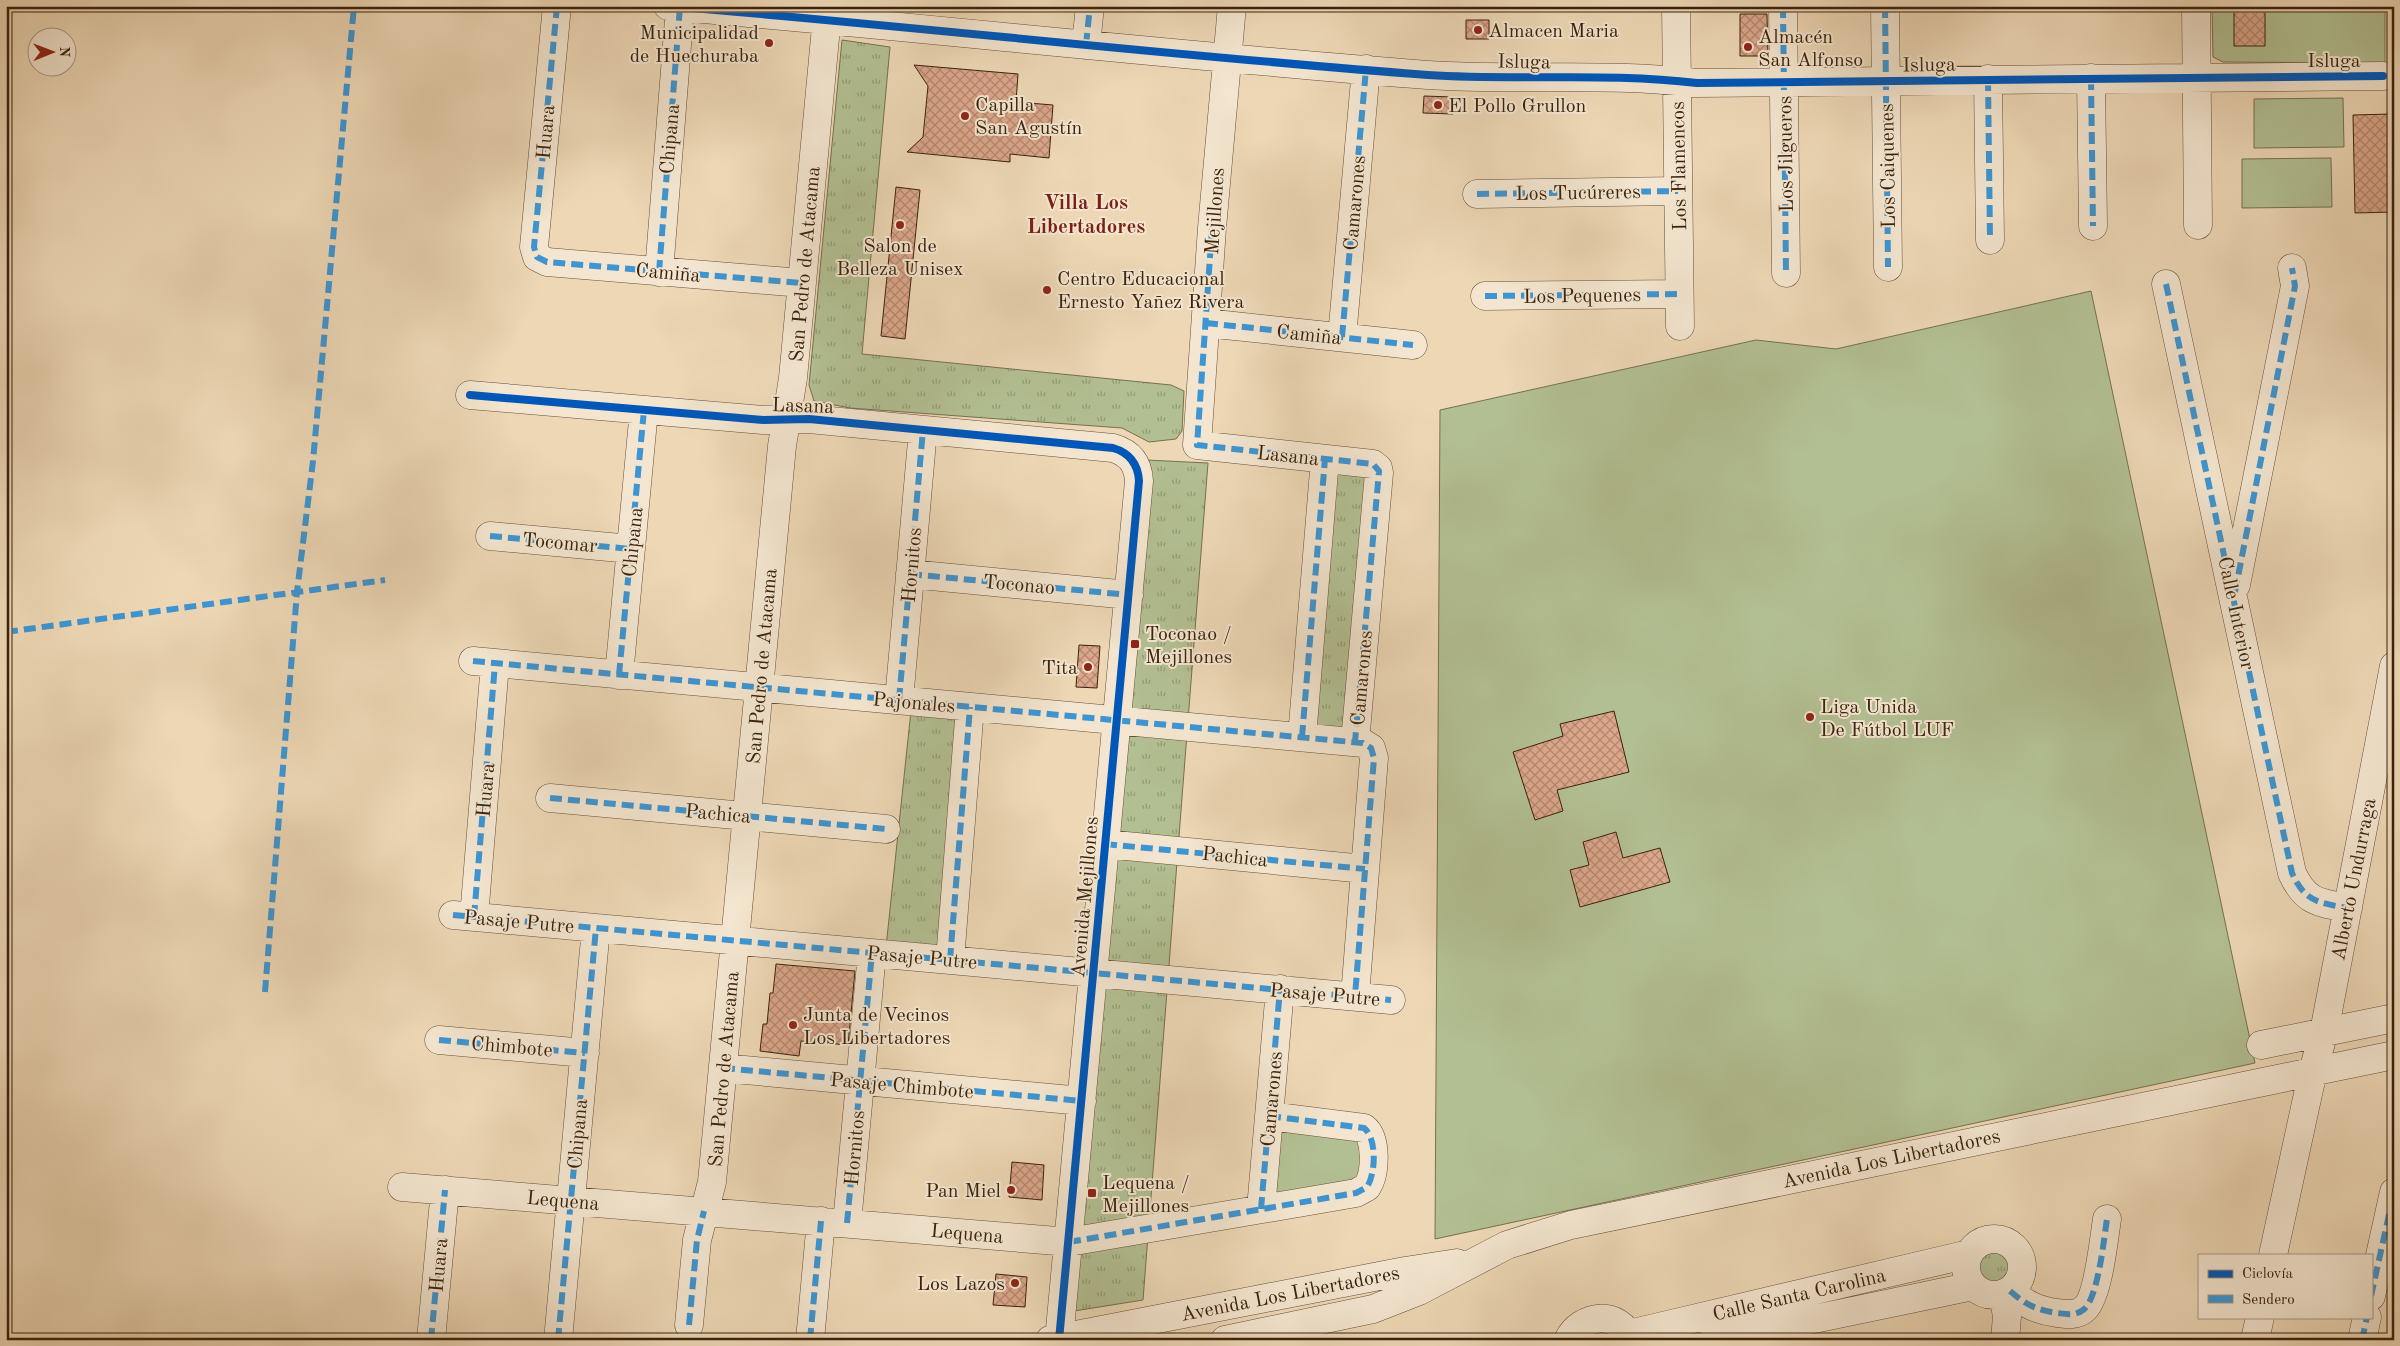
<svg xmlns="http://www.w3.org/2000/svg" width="2400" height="1346" font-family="'Old Standard TT',serif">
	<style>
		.grass { fill: url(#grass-tufts); stroke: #767050 }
		.green { fill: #b2bf92; stroke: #767050 }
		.building { fill: url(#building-cross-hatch); stroke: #3a220d }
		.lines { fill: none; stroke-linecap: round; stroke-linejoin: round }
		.minor-casing { stroke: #674f37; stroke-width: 29 }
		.minor { stroke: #f3e5cf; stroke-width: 28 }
		.quiet { stroke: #3e95d2; stroke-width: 6; stroke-dasharray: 12 6; stroke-linecap: butt }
		.cycleway-casing { stroke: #f3e5cf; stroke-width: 11 }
		.cycleway { stroke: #0057b8; stroke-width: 8 }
		.poi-dot { fill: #8f2418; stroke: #f3e5cf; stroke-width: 2 }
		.labels { text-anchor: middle; stroke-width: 4; stroke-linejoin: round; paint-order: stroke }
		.poi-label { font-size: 20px; fill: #3a220d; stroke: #f3e5cf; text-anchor: start }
		.street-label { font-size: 20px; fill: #3a220d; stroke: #f3e5cf }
		.neighbourhood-label { font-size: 21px; font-weight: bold; fill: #7a1f14; stroke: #f3e5cf }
	</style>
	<defs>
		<pattern id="grass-tufts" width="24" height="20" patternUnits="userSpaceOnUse" patternTransform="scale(1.25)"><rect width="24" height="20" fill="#b2bf92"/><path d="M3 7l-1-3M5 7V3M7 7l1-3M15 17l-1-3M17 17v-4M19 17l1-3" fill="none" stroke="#929b76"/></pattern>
		<pattern id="building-cross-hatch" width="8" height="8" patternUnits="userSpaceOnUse" patternTransform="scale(1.25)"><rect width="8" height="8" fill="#dba68a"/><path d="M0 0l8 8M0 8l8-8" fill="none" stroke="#b3876f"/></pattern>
	</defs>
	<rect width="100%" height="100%" fill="#edd7b5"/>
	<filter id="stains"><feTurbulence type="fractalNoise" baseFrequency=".004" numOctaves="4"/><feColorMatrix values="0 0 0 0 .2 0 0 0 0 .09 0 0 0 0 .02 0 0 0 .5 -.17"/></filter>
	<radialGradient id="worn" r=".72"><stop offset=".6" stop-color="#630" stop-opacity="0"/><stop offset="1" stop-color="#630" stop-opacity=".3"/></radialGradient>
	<!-- grass -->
	<path class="grass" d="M842,40L890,47L862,354L1171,385L1184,391L1182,431L1176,439L1149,442L1122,428L850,408L814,401L809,385Z
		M1146,460L1208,463L1143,1300L1074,1311Z
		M1337,471L1368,475L1350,731L1314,726Z
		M911,711L958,715L944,945L886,947Z
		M1975 1267a19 19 0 1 1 38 0a19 19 0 1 1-38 0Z"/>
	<!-- green -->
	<path class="green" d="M2212,6H2385V63L2223,62L2213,57Z
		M2343,98L2344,147L2254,148V99Z
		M2331,158L2332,207L2242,208V159Z
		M2091,291L2255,1063L1435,1239L1440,410L1756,340L1836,349Z
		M1278,1130L1363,1135L1360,1179L1274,1194Z"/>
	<!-- building -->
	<path class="building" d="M2234,6H2265V46H2234Z
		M1740,14H1767L1768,56H1740Z
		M1466,20H1489V39H1466Z
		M914,65L1018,74L1016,102L1053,105L1049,158L1010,154V162L907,152L923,137L928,86Z
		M1424,96L1453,97V114L1423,113Z
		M2391,114L2393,212L2355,213L2353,115Z
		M896,187L920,190L905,339L881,336Z
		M1079,645L1100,646L1097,688L1076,687Z
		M1614,711L1629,772L1557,790L1563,811L1535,820L1513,752L1563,736L1560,724Z
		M1616,832L1623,858L1660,848L1670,882L1580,907L1570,870L1589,865L1583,842Z
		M776,964L855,971L848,1045L801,1041L799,1056L760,1051L763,1024H767L770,993H773Z
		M1012,1162L1044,1165L1042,1200L1009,1197Z
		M996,1274L1027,1277L1025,1307L993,1305Z"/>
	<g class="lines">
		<defs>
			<path id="minor" d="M557,6L534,247L537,257L547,262L802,283
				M668,6C922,27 1174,56 1428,75C1518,81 1608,72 1697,83L2383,76
				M1232,6L1212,228L1197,445L1373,464L1378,468L1379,473L1355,742
				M1676,6L1680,326
				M1783,6L1786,273
				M1885,6L1888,267
				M2196,6L2198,225
				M1086,45L1090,6
				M2091,78L2093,226
				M1988,79L1990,240
				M1477,194L1678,191
				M659,272L680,7
				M2166,284L2292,873C2305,902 2319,903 2348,908
				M1485,296L1679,294
				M1206,323L1413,345
				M1342,337L1366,69
				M470,395L763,420L809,419L1113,448C1130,453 1138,464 1139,481L1059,1340
				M490,536L631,549
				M910,574L1129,595
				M2236,585L2295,286L2292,268
				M473,661L1363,743L1371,748L1374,758L1355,996
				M619,675L644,410
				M899,700L923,430
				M1302,737L1325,459
				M550,798L886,829
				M1105,844L1365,869
				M453,915L1391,1000
				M474,917L495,664
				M950,960L970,707
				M439,1040L585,1053
				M2261,1045L2394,1018
				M723,1068L1082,1101
				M402,1187L1069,1242L1356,1193L1367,1187C1376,1173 1377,1138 1364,1128L1269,1116
				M1261,1209L1280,989
				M847,1223L872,953
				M1966 1267a28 28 0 1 1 56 0a28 28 0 1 1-56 0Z
				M2273,1255L2313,1071L2324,1032L2394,666
				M2010,1291C2025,1304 2036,1310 2057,1313C2066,1314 2075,1316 2083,1310C2098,1300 2104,1238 2107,1219
				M2003,1294L2007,1316L2005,1340
				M2371,1296L2394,1192
				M689,1325L697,1240L712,1182L782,446L793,378L828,6
				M1629,1334L1969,1254
				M431,1340L445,1190
				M558,1340L596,928
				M810,1340L821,1221
				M1050,1340L1405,1271L1457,1263
				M1225,1340L1373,1309L1419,1291L1507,1245L1571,1225L2394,1055
				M1568,1340C1581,1314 1619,1309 1631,1340
				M1713,1340L1973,1286
				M2255,1340L2260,1317
				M2362,1340L2367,1317"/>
		</defs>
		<!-- minor casing -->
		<use href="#minor" class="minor-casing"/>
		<!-- minor -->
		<use href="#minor" class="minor"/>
		<!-- quiet -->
		<path class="quiet" d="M557,6L534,247L537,257L547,262L802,283
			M1783,6L1786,273
			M1885,6L1888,267
			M1086,45L1090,6
			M2091,78L2093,226
			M1988,79L1990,240
			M1477,194L1678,191
			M1212,228L1197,445L1373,464L1379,471L1355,742
			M659,272L680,7
			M2166,284L2292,873C2305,902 2319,903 2348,908
			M1485,296L1679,294
			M1206,323L1413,345
			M1342,337L1366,69
			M490,536L631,549
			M910,574L1129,595
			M2235,592L2295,286L2292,268
			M6,632L385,580
			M473,661L1363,743L1371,748L1374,758L1355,996
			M619,675L644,410
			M899,700L923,430
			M1302,737L1325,459
			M550,798L886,829
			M1105,844L1365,869
			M453,915L1391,1000
			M474,917L495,664
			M950,960L970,707
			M265,992L297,592L313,461L354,6
			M439,1040L585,1053
			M723,1068L1082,1101
			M1261,1209L1280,989
			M847,1223L872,953
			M1069,1242L1356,1193L1367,1187C1376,1173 1377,1138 1364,1128L1269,1116
			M2010,1291C2025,1304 2036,1310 2057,1313C2066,1314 2075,1316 2083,1310C2098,1300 2104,1238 2107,1219
			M2371,1296L2394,1192
			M689,1325L697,1240L704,1211
			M431,1340L445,1190
			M558,1340L596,928
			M810,1340L821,1221
			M2362,1340L2367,1317"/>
		<defs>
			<path id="cycleway" d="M668,6C922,27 1174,56 1428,75C1518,81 1608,72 1697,83L2383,76
				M470,395L763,420L809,419L1113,448C1130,453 1138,464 1139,481L1059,1340"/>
		</defs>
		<!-- cycleway casing -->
		<use href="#cycleway" class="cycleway-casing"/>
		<!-- cycleway -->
		<use href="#cycleway" class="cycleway"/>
	</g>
	<!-- markers -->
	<g class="poi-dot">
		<circle cx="1478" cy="30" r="5"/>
		<circle cx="769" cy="43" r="5"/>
		<circle cx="1748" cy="47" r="5"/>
		<circle cx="1438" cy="105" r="5"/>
		<circle cx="965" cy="116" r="5"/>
		<circle cx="900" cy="225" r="5"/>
		<circle cx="1047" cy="290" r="5"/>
		<rect x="1130" y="639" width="10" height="10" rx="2.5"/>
		<circle cx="1088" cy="667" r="5"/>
		<circle cx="1810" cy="717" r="5"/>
		<circle cx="793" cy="1025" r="5"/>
		<circle cx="1011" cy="1190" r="5"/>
		<rect x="1087" y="1188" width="10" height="10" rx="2.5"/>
		<circle cx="1015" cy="1283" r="5"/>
	</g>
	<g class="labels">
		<!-- poi labels -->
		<g class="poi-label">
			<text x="1488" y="37">Almacen Maria</text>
			<text x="759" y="39" text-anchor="end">Municipalidad<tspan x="759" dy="23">de Huechuraba</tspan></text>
			<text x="1758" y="43">Almacén<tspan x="1758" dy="23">San Alfonso</tspan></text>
			<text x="975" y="111">Capilla<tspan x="975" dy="23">San Agustín</tspan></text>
			<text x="1448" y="112">El Pollo Grullon</text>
			<text x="900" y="252" text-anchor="middle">Salon de<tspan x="900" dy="23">Belleza Unisex</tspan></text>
			<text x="1057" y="285">Centro Educacional<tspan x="1057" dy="23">Ernesto Yañez Rivera</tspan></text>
			<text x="1145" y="640">Toconao /<tspan x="1145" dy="23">Mejillones</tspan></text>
			<text x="1078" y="674" text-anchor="end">Tita</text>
			<text x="1820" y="713">Liga Unida<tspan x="1820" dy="23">De Fútbol LUF</tspan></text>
			<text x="803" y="1021">Junta de Vecinos<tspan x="803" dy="23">Los Libertadores</tspan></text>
			<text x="1102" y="1189">Lequena /<tspan x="1102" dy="23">Mejillones</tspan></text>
			<text x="1001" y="1197" text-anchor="end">Pan Miel</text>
			<text x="1005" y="1290" text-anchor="end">Los Lazos</text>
		</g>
		<!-- street labels -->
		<g class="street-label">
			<text x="2334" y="67">Isluga</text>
			<text transform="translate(1524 61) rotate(1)" y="7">Isluga</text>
			<text transform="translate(1929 64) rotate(-1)" y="7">Isluga</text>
			<text transform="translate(545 132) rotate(-85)" y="7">Huara</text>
			<text transform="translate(669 139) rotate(-85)" y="7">Chipana</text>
			<text transform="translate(1785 154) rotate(-91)" y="7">Los Jilgueros</text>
			<text transform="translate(1678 166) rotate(-91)" y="7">Los Flamencos</text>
			<text transform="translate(1887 166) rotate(-91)" y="7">Los Caiquenes</text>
			<text transform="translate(1578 192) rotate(-1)" y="7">Los Tucúreres</text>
			<text transform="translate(1354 203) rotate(-85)" y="7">Camarones</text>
			<text transform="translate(1214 211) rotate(-86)" y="7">Mejillones</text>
			<text transform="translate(804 264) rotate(-85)" y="7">San Pedro de Atacama</text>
			<text transform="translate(668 272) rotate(5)" y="7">Camiña</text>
			<text transform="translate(1582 295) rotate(-1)" y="7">Los Pequenes</text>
			<text transform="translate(1309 334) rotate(6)" y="7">Camiña</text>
			<text transform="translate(803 405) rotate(2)" y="7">Lasana</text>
			<text transform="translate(1288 455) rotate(6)" y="7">Lasana</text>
			<text transform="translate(560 542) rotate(5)" y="7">Tocomar</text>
			<text transform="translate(632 542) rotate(-84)" y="7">Chipana</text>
			<text transform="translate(911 565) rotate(-85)" y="7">Hornitos</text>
			<text transform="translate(1019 584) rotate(5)" y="7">Toconao</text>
			<text transform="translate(2237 613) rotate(78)" y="7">Calle Interior</text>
			<text transform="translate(761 666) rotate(-85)" y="7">San Pedro de Atacama</text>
			<text transform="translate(1361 678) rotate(-85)" y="7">Camarones</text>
			<text transform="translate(914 702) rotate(5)" y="7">Pajonales</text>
			<text transform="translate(485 790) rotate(-85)" y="7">Huara</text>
			<text transform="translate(718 813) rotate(5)" y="7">Pachica</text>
			<text transform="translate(1235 856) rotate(6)" y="7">Pachica</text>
			<text transform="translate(2353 879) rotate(-79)" y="7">Alberto Undurraga</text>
			<text transform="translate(1084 897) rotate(-85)" y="7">Avenida Mejillones</text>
			<text transform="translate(519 921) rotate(5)" y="7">Pasaje Putre</text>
			<text transform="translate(922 957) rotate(5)" y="7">Pasaje Putre</text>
			<text transform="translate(1325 994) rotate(5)" y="7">Pasaje Putre</text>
			<text transform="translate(512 1046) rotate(5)" y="7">Chimbote</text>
			<text transform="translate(723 1069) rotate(-85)" y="7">San Pedro de Atacama</text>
			<text transform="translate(902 1085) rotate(5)" y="7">Pasaje Chimbote</text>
			<text transform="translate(1271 1099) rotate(-85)" y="7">Camarones</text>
			<text transform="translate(577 1134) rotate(-85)" y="7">Chipana</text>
			<text transform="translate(854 1148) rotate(-85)" y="7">Hornitos</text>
			<text transform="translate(1891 1158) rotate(-12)" y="7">Avenida Los Libertadores</text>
			<text transform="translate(563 1200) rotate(5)" y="7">Lequena</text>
			<text transform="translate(967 1233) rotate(5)" y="7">Lequena</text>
			<text transform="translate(438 1265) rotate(-85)" y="7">Huara</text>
			<text transform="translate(1290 1293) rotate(-11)" y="7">Avenida Los Libertadores</text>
			<text transform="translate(1799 1294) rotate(-13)" y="7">Calle Santa Carolina</text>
		</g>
		<!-- neighbourhood labels -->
		<g class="neighbourhood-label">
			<text x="1086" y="209">Villa Los<tspan x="1086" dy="24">Libertadores</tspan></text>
		</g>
	</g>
	<!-- margin -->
	<rect width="2400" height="1346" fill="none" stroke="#edd7b5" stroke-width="25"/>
	<rect x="8" y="8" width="2385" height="1331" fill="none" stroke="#3a220d" stroke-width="2.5"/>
	<rect x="12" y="12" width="2375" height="1321" fill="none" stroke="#3a220d"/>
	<!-- legend -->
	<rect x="2198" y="1254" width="175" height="65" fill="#f3e5cf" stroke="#a99781"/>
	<rect x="2208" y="1270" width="25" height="8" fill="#0057b8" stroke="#a99781"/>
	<text x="2242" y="1278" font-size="15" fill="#3a220d">Ciclovía</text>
	<rect x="2208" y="1295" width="25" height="8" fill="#3e95d2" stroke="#a99781"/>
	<text x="2242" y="1304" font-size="15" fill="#3a220d">Sendero</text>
	<!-- north arrow -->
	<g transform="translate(52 52) rotate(89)"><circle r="24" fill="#f3e5cf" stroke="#a99781"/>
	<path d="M0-4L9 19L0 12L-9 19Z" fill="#8f2418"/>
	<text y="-8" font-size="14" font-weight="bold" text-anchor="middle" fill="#3a220d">N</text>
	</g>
	<rect width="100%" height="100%" filter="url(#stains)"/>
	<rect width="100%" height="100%" fill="url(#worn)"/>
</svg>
